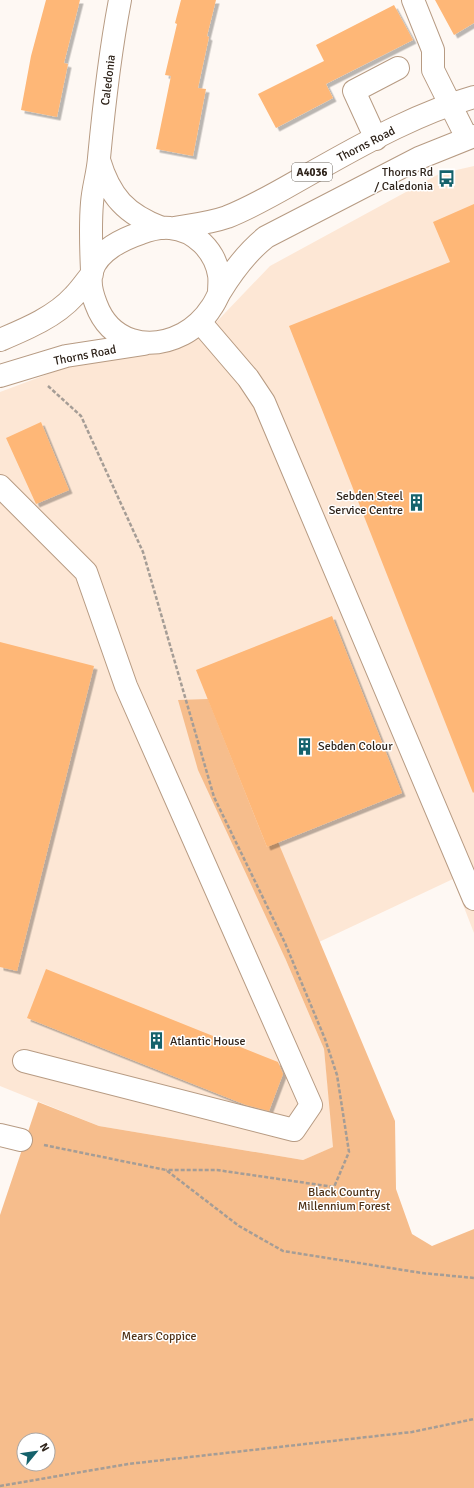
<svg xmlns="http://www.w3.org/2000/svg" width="474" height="1488" font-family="Signika,sans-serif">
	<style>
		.built { fill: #fde7d5 }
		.forest { fill: #f6bd8c; fill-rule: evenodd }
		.building { fill: #feb777; filter: url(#shadow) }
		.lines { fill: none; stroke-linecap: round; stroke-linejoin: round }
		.minor-casing { stroke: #b79b83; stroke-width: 24 }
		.highway-casing { stroke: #b79b83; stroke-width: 24 }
		.path { stroke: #a59d96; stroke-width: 2.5; stroke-dasharray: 4 2; stroke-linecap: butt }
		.minor { stroke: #fff; stroke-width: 22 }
		.highway { stroke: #fff; stroke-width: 22 }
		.labels { text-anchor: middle; stroke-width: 3; stroke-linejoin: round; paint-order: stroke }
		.shield { fill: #fff; stroke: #6d665f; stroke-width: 1 }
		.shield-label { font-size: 11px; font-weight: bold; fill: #2f241b }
		.street-label { font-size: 12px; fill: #2f241b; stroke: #fff }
		.poi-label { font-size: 12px; fill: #2f241b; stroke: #fff; text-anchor: end }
		.park-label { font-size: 12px; fill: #4f3217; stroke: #fff }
	</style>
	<defs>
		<filter id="shadow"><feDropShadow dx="3.5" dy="3.5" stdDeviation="0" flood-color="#0004"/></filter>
	</defs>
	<rect width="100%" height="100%" fill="#fef8f3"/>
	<!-- built -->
	<path class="built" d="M474,166V933L453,879L285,958L324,1049L334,1147L303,1160L99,1126L0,1086V392L96,356L202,337L270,266L439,174Z"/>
	<!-- forest -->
	<path class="forest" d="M208,699L267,847L278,842L395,1121L396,1189L412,1234L432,1246L474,1229V1488H0V1215L38,1102L99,1126L303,1160L333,1147L324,1049L285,958L198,770L178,700ZM24,1440H48V1464H24Z"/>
	<!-- building -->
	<path class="building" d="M46,0H80L64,63L68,64L57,117L21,110L31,56Z
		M181,0H216L207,36L209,37L198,88L206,89L193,156L156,149L171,76L165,75L177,24L175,23Z
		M435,0H474V23L454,35Z
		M394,5L413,40L326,84L333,98L276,128L258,94L324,61L316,45Z
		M474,204V792L473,793L289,326L450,262L433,222Z
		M41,422L69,490L36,504L6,438Z
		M332,616L402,793L267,847L196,670Z
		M0,642L94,666L17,971L0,967Z
		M46,969L278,1062L283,1074L269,1111L246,1105L27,1018Z"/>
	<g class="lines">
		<defs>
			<path id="minor" d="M413,0L433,50V70L467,138
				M376,139L354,91L398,68
				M99,160C110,197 126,214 162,228
				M92,271C91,248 90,226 92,203C93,188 98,173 99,158C104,105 110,52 120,0
				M200,322L248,378L264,402L474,899
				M0,486L86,572L126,686L311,1105L294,1130L24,1061
				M0,1135L21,1140"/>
			<path id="highway" d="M174,228C192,225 210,223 227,217C260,204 291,184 322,167C370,140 421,112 474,97
				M219,293C219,287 220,280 219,275C215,251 195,230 170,228C161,227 149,230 141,233C123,239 98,251 92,271C89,281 92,294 96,304C110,342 148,352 183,334C193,329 205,318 211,308C215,303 217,297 220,292C233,271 247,252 266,237L419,158L474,136
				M0,340C26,329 55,317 74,296C81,289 86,281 92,274
				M0,376L66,356L144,344"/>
		</defs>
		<!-- minor casing -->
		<use href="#minor" class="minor-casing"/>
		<!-- highway casing -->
		<use href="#highway" class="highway-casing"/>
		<!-- path -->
		<path class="path" d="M48,386L81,416L143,552L214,797L285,943L325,1039L337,1075L349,1152L334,1187L217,1170H166
			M44,1145L166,1170L239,1226L283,1251L422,1273L474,1278
			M0,1486L128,1464L412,1432L474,1419"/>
		<!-- minor -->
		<use href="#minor" class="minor"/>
		<!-- highway -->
		<use href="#highway" class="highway"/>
	</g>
	<!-- icons -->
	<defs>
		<symbol id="bus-bare" viewBox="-9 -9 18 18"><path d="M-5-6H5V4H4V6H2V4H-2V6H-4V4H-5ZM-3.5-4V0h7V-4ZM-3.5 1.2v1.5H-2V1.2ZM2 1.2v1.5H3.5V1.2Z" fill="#15626c" stroke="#fff" stroke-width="2.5" paint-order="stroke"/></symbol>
		<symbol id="building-bare" viewBox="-9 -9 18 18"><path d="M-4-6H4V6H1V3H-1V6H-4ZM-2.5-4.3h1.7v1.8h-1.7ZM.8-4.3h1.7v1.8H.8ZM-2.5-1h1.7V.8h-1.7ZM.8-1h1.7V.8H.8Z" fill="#15626c" stroke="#fff" stroke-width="2.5" paint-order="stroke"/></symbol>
	</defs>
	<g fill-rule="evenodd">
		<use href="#bus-bare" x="434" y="166" width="25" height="25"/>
		<use href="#building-bare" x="404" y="490" width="25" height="25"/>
		<use href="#building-bare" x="292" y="734" width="25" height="25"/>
		<use href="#building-bare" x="144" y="1028" width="25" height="25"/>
	</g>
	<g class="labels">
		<!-- shield labels -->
		<rect class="shield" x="292" y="163" width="40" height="18" rx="3"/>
		<g class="shield-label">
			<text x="312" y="176">A4036</text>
		</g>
		<!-- street labels -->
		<g class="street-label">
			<text transform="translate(108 80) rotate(-83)" y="4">Caledonia</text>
			<text transform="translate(366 144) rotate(-27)" y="4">Thorns Road</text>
			<text transform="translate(85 355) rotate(-11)" y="4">Thorns Road</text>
		</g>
		<!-- poi labels -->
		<g class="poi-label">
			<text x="433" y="176">Thorns Rd<tspan x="433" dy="14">/ Caledonia</tspan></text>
			<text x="403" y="500">Sebden Steel<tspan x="403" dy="14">Service Centre</tspan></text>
			<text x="318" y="750" text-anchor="start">Sebden Colour</text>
			<text x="170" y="1045" text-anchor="start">Atlantic House</text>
		</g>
		<!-- park labels -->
		<g class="park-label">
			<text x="344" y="1196">Black Country<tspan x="344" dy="14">Millennium Forest</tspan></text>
			<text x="159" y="1340">Mears Coppice</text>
		</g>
	</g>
	<!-- north arrow -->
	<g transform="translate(36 1452) rotate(61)"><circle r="19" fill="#ffffff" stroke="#aca7a4"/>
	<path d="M0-3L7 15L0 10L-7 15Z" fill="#15626c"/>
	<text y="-6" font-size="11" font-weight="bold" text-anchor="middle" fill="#2f241b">N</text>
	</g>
</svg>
